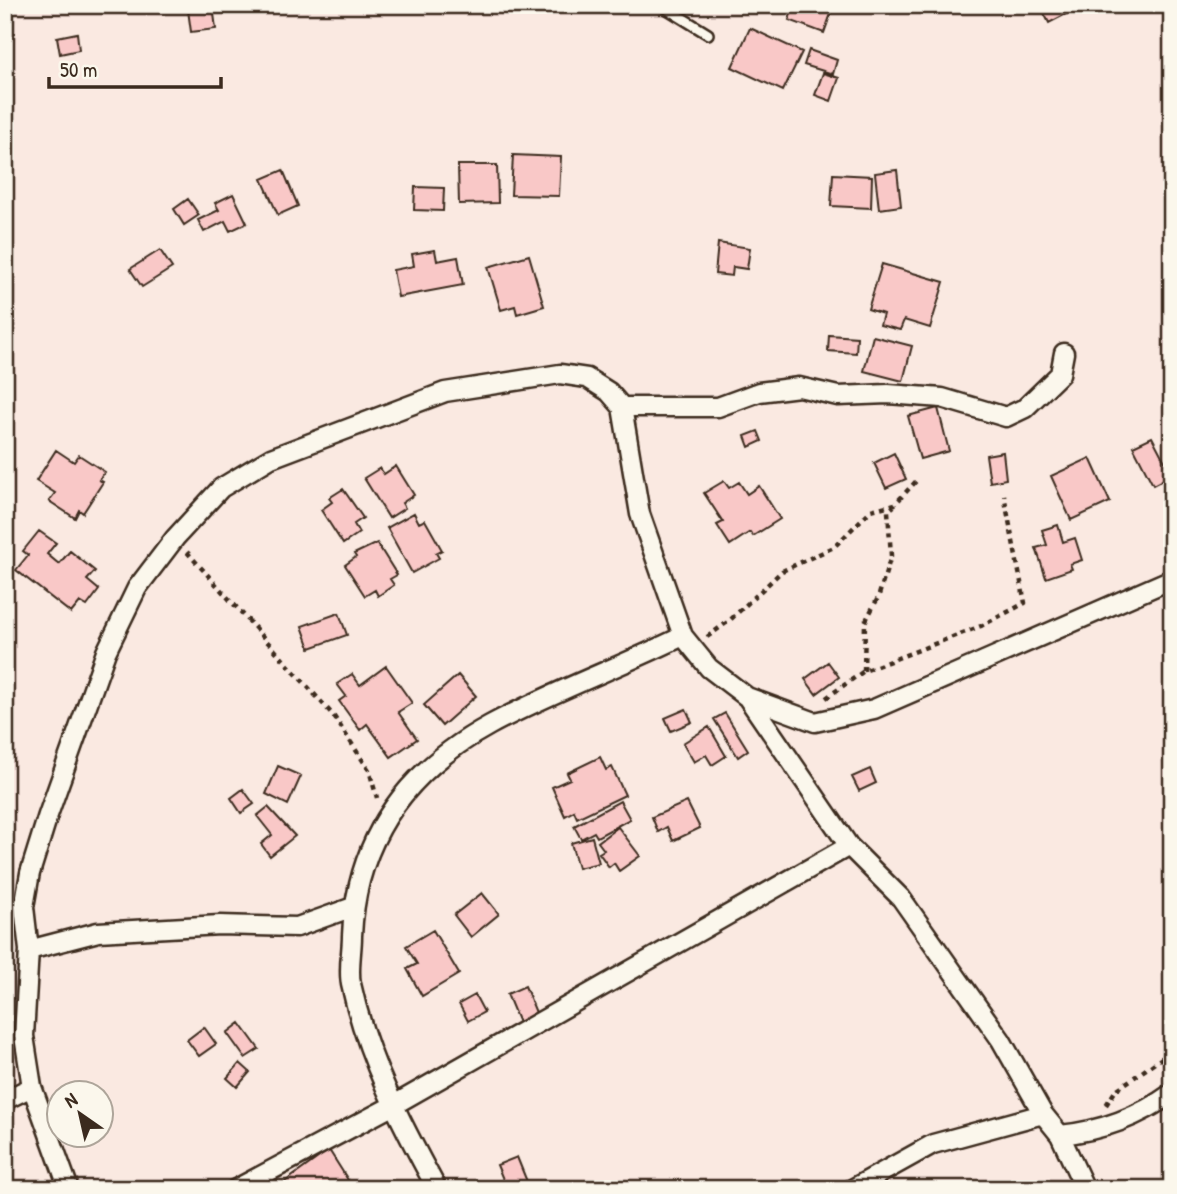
<svg xmlns="http://www.w3.org/2000/svg" width="1177" height="1194" font-family="'Patrick Hand',sans-serif">
	<style>
		.building { fill: #f9c8c7; stroke: #3b2a1e; stroke-width: 2 }
		.lines { fill: none; stroke-linecap: round; stroke-linejoin: round }
		.service-casing { stroke: #3b2a1e; stroke-width: 14 }
		.minor-casing { stroke: #3b2a1e; stroke-width: 23 }
		.path { stroke: #3b2a1e; stroke-width: 4.5; stroke-dasharray: 5 5; stroke-linecap: butt }
		.service { stroke: #fbf7ec; stroke-width: 9 }
		.minor { stroke: #fbf7ec; stroke-width: 18 }
	</style>
	<rect width="100%" height="100%" fill="#fae9e1"/>
	<filter id="ink" filterUnits="userSpaceOnUse"><feTurbulence type="fractalNoise" baseFrequency=".0143" numOctaves="2"/><feDisplacementMap in="SourceGraphic" scale="14" xChannelSelector="R" yChannelSelector="G"/><feConvolveMatrix kernelMatrix="1 2 1 2 8 2 1 2 1" color-interpolation-filters="sRGB"/></filter>
	<g filter="url(#ink)">
		<!-- building -->
		<path class="building" d="M794,5L833,8L824,33L789,20Z
			M1040,5H1067L1070,12L1049,23Z
			M213,6L216,29L191,32L188,10Z
			M750,28L802,52L783,91L732,67Z
			M77,33L79,50L60,54L57,37Z
			M809,50L837,60L833,74L804,65Z
			M823,73L839,78L831,101L815,95Z
			M513,155L561,157L559,196L511,195Z
			M458,165H497L498,203L459,204Z
			M283,170L298,206L278,215L262,179Z
			M897,170L901,206L879,209L875,173Z
			M833,174L872,176L871,208L831,206Z
			M415,187L444,188L443,211L414,210Z
			M233,194L247,223L230,231L225,221L204,232L198,220L219,210L215,203Z
			M188,199L199,215L184,225L174,209Z
			M718,243L750,248L747,269L733,267L732,276L715,274Z
			M160,250L172,268L142,287L130,269Z
			M435,250L437,261L458,257L463,285L398,297L393,270L414,266L412,254Z
			M529,255L544,306L517,314L515,306L501,310L488,267Z
			M882,264L944,282L930,328L904,320L900,330L880,325L883,314L868,309Z
			M829,335L857,337L856,353L828,351Z
			M873,336L912,346L903,381L864,371Z
			M938,408L949,451L920,459L908,416Z
			M758,431L762,441L749,447L745,436Z
			M1152,437L1172,475L1153,485L1133,446Z
			M56,450L74,462L79,455L105,472L99,480L103,482L83,513L79,510L75,518L49,501L55,493L36,481Z
			M1003,452L1006,479L990,482L986,455Z
			M894,453L906,479L886,488L874,463Z
			M1090,458L1110,502L1071,520L1051,476Z
			M396,466L414,495L402,503L405,508L389,518L364,478L380,468L384,474Z
			M724,481L729,488L739,482L747,494L759,486L780,519L753,536L750,532L730,545L717,525L723,522L704,493Z
			M343,489L363,518L354,524L359,533L343,544L321,510L332,502L329,498Z
			M414,513L419,523L425,520L442,550L436,553L439,558L412,573L387,528Z
			M1058,525L1063,542L1075,538L1082,560L1070,564L1072,569L1046,578L1036,548L1047,545L1042,530Z
			M39,531L56,543L47,554L59,564L70,551L95,571L87,580L99,590L87,606L80,602L71,613L16,570L28,555L23,551Z
			M377,543L397,575L390,579L394,585L378,596L375,590L365,596L345,565L356,557L354,554Z
			M339,613L347,635L310,648L302,626Z
			M828,662L839,677L816,694L805,679Z
			M386,666L412,703L398,712L417,739L391,757L367,724L360,730L339,701L346,696L337,684L352,674L360,685Z
			M458,675L476,696L442,726L424,705Z
			M686,709L692,722L671,731L665,718Z
			M725,713L748,750L738,757L714,719Z
			M709,727L726,756L712,765L706,755L694,762L683,743Z
			M600,757L606,770L612,767L625,795L577,818L574,811L565,816L552,787L570,779L567,773Z
			M278,766L301,776L288,805L266,794Z
			M870,769L876,783L859,791L852,777Z
			M243,789L254,804L241,813L231,798Z
			M620,801L630,819L597,837L594,832L581,839L574,826Z
			M687,802L700,828L673,841L667,827L658,832L652,817Z
			M268,807L295,836L270,856L261,844L272,835L257,816Z
			M618,827L640,856L619,871L614,863L609,867L599,853L604,850L598,842Z
			M592,837L599,863L578,868L571,843Z
			M482,893L499,914L471,937L454,915Z
			M433,930L459,974L422,996L407,969L417,964L406,946Z
			M525,986L537,1015L519,1023L507,994Z
			M475,995L484,1012L468,1021L459,1004Z
			M240,1023L259,1049L245,1058L227,1033Z
			M204,1027L216,1044L199,1056L187,1040Z
			M240,1063L250,1072L237,1087L227,1078Z
			M329,1150L348,1180L335,1189H275Z
			M517,1157L530,1189H507L497,1165Z"/>
		<g class="lines">
			<defs>
				<path id="service" d="M661,5L708,34"/>
				<path id="minor" d="M622,407H718L759,392L799,387L838,396L888,394L942,398L1006,417L1025,408L1060,374L1064,353
					M747,697L815,722L874,709L1172,579
					M29,950L98,932L220,925L297,927L353,907
					M5,1100L32,1087
					M1060,1135C1100,1131 1139,1117 1172,1093
					M69,1189L32,1087L24,1036L29,950L24,907L30,873L48,815L106,652L137,588L175,538L221,488L271,458L445,392L560,374L587,378L609,392L622,407L640,514L683,636L709,668L747,697L849,846L901,898L1001,1040L1043,1114L1060,1135L1085,1189
					M236,1189L392,1106L849,846
					M437,1189C401,1123 367,1058 351,984C348,969 352,951 352,936C356,839 406,771 490,725C551,692 620,667 683,636
					M852,1189L933,1144L1043,1114"/>
			</defs>
			<!-- service casing -->
			<use href="#service" class="service-casing"/>
			<!-- minor casing -->
			<use href="#minor" class="minor-casing"/>
			<!-- path -->
			<path class="path" d="M187,552L333,715L369,770L377,798
				M707,637L729,621L782,571L834,547L871,510L895,504L918,479
				M864,671L865,622L878,598L891,556L888,511L894,506
				M826,698L864,671L981,626L1025,603L1004,495
				M1106,1105L1116,1090L1172,1051"/>
			<!-- service -->
			<use href="#service" class="service"/>
			<!-- minor -->
			<use href="#minor" class="minor"/>
		</g>
	</g>
	<!-- margin -->
	<rect width="1177" height="1194" fill="none" stroke="#fbf7ec" stroke-width="28"/>
	<rect x="14" y="14" width="1149" height="1166" fill="none" stroke="#3b2a1e" stroke-width="2.5" filter="url(#ink)"/>
	<!-- north arrow -->
	<g transform="translate(80 1114) rotate(326)"><circle r="33" fill="#fbf7ec" stroke="#aea59a" stroke-width="2"/>
	<path d="M0-5L12 26L0 18L-12 26Z" fill="#3b2a1e"/>
	<text y="-10" font-size="19" font-weight="bold" text-anchor="middle" fill="#3b2a1e">N</text>
	</g>
	<!-- scale -->
	<path d="M49 77v10h172v-10" fill="none" stroke="#3b2a1e" stroke-width="3.5"/>
	<text x="60" y="77" font-size="21" fill="#3b2a1e" stroke="#fbf7ec" stroke-width="5" paint-order="stroke">50 m</text>
</svg>
